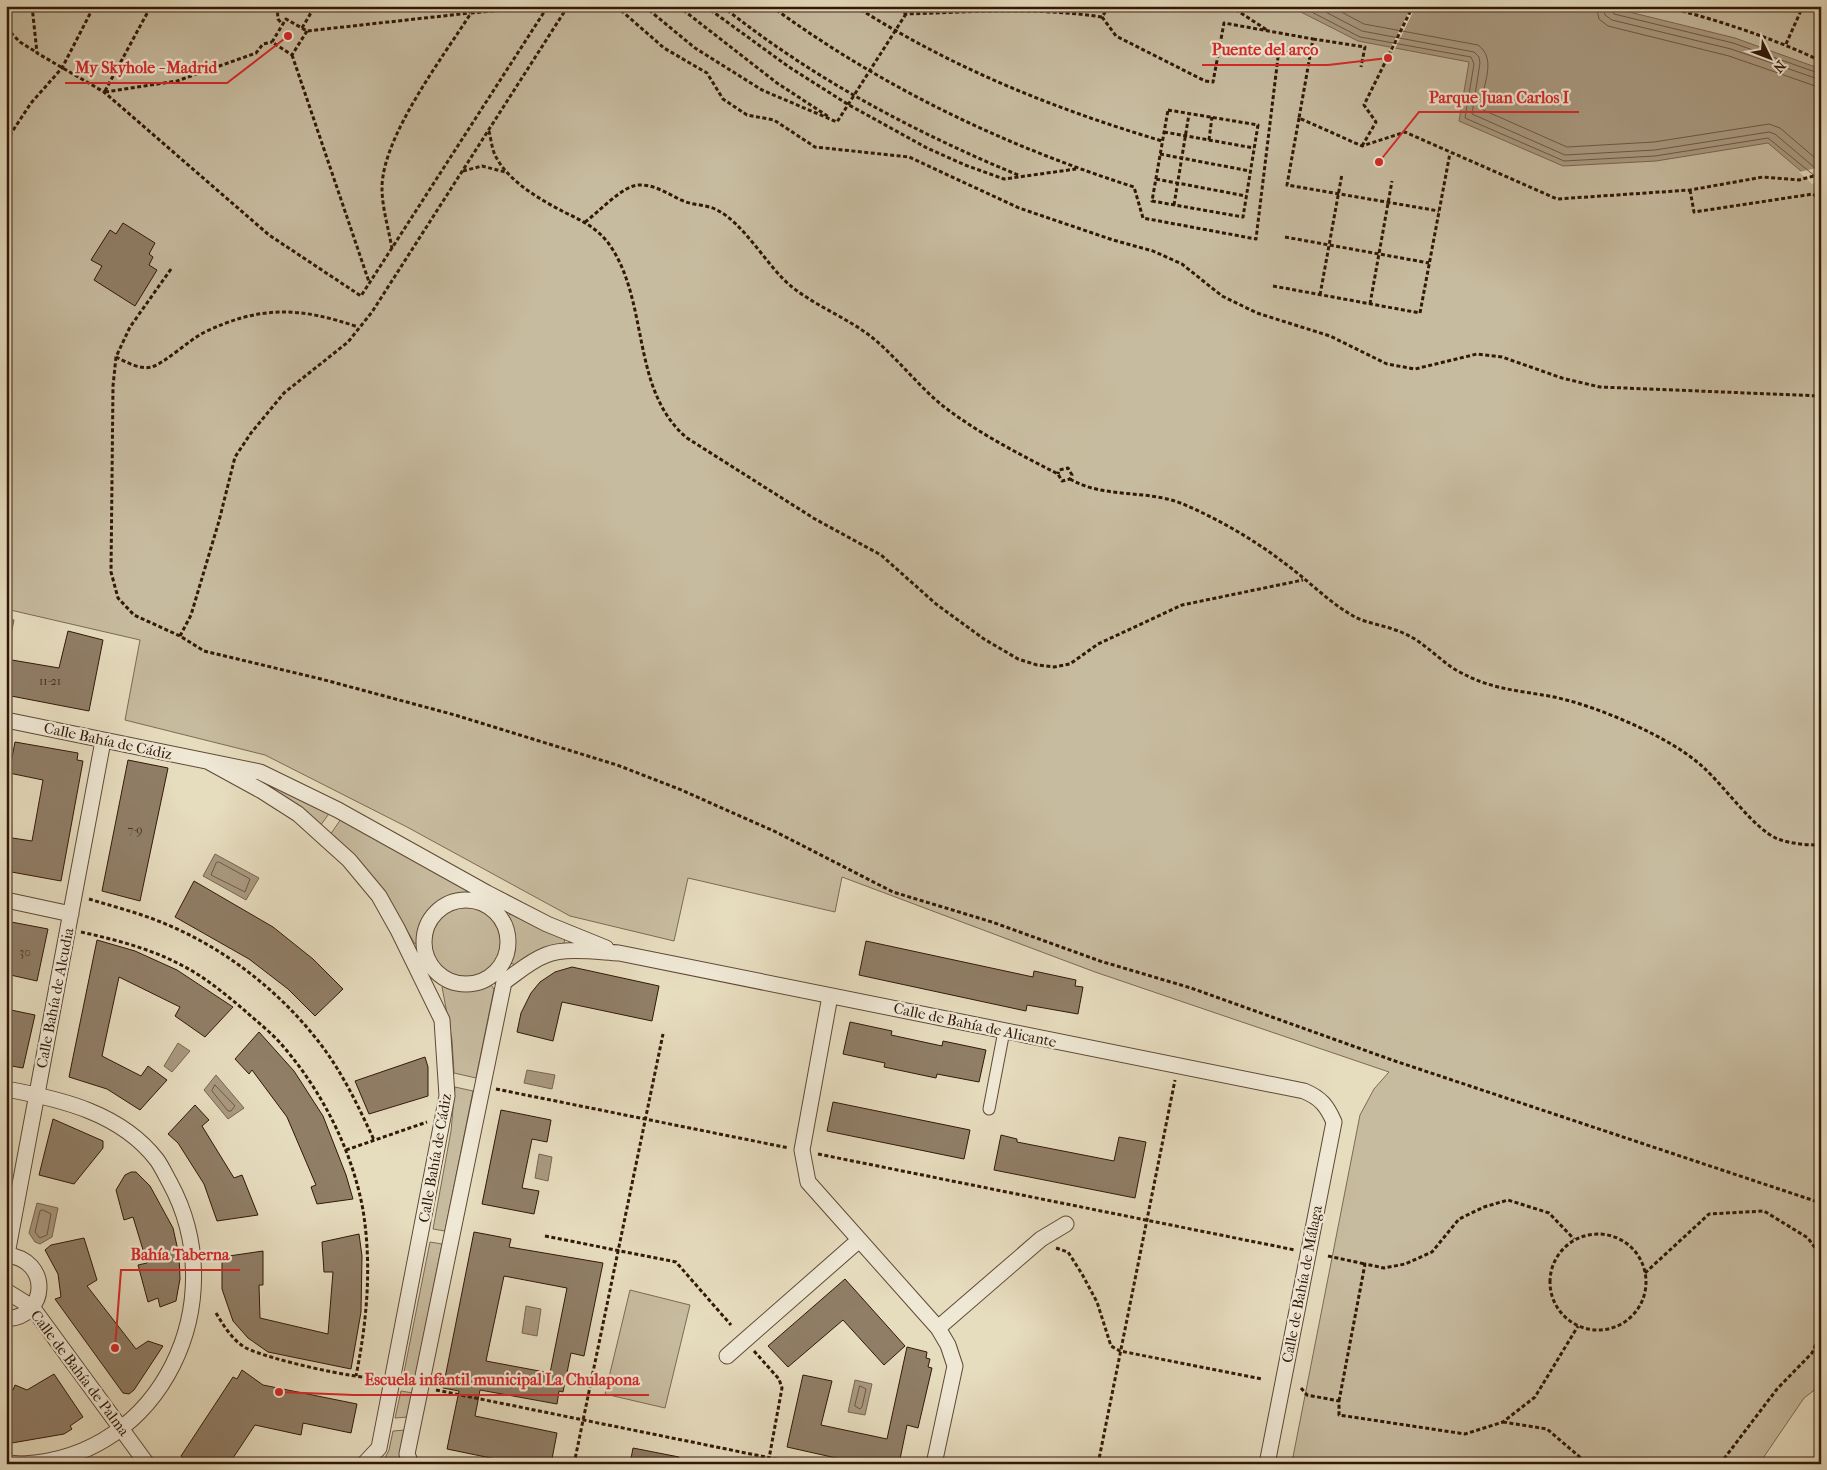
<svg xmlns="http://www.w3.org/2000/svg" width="1827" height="1470" font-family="'IM FELL French Canon',serif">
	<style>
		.green { fill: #c7bb9f; stroke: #7c6a54 }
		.water { fill: #a99980; stroke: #796550 }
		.pier { fill: #e6dcbe }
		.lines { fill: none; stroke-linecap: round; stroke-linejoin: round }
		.shore { stroke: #6e5844; stroke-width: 1 }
		.building { fill: #907e67; stroke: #321808; fill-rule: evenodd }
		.pedestrian-casing { stroke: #5f4936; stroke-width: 13 }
		.minor-casing { stroke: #5f4936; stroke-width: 17 }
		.path { stroke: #321808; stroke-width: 3; stroke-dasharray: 4 2.5; stroke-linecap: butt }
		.pedestrian { stroke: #efe8d5; stroke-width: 11 }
		.minor { stroke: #efe8d5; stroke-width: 15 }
		.labels { text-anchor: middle; stroke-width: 4.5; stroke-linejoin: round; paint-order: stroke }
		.number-label { font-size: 12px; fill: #4a3220 }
		.street-label { font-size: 15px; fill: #321808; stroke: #efe8d5 }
		.leader { fill: none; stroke: #d62828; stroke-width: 2 }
		.callout-dot { fill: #d62828; stroke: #efe8d5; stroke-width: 2 }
		.callout-label { font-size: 16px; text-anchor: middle; font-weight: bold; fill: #d62828; stroke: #efe8d5; stroke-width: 4.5; stroke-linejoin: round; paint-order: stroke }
	</style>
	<rect width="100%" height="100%" fill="#e6dcbe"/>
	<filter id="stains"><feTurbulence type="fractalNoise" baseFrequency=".004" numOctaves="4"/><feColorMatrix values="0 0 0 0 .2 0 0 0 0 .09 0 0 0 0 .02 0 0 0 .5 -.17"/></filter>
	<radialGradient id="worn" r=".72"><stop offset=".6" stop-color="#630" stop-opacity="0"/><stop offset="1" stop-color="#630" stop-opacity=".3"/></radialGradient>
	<!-- green -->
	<path class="green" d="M6,6H1821V1385L1804,1398L1759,1464H1302L1292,1462L1360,1115L1374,1089L1389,1072L1095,972L842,877L835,912L688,878L674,941L570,916L407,827L265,755L125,720L140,640L6,609Z
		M262,780L331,811L320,826L259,782Z
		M343,816L471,890V894L469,896C440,896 422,915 419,943L415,944L386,895L330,835Z
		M429 942a36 36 0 1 1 72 0a36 36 0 1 1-72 0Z
		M512,913L565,937L564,944L516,965L510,963L512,942L506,917Z
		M489,982L494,989L476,1078L454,1073L452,1040L442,987L447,984L470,988Z
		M455,1087L473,1091L445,1231L433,1229L451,1131Z
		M430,1242L442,1244L415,1380L403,1377Z
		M630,1290L690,1305L665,1408L605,1394Z
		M401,1391L413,1393L408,1417L395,1418Z
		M406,1430L401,1453L402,1464H382L389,1450L393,1431Z"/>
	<!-- water -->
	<path class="water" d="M1289,6H1605L1735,38L1821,69V188L1768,143L1656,161L1563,166L1459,121L1469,62L1358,41Z
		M6,618L14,620L11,635H6Z
		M215,854L259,878L246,900L203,876Z
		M178,1043L190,1051L172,1072L164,1066Z
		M527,1070L555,1075L552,1089L524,1083Z
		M216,1075L244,1108L228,1119L204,1090Z
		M539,1154L552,1157L548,1181L535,1178Z
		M37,1203L58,1208L52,1237L40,1244L35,1242L29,1233Z
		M526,1306L541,1309L537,1336L522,1333Z
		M855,1380L872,1384L865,1415L848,1412Z"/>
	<!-- pier -->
	<path class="pier" d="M1412,6H1421L1418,12L1414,10L1394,51L1389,50Z
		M1821,167V181L1812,184L1799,172Z"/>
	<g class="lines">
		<!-- shore -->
		<path class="shore" d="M1300,6L1360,37L1471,57L1474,64L1465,118L1564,161L1655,156L1768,138L1821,181
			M1314,6L1362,31L1474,52L1479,57L1480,63L1472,114L1565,155L1655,150L1769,132L1775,134L1821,173
			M1330,6L1364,24L1478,45C1499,60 1480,89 1481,109L1567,147L1654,142L1769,124L1780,128L1821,163
			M1596,6L1599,19L1608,26L1729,56L1821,88
			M1603,6L1605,15L1612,20L1731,49L1821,80
			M1609,6L1614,14L1733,43L1821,74
			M219,862L250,879L245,892L211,875L216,863Z
			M215,1085L235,1106L231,1111H228L212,1091Z
			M43,1210L51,1214L47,1235L40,1238L35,1232L40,1211Z
			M860,1386L866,1389L862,1407L860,1409L855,1406Z"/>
	</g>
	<!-- building -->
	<path class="building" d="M123,223L155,243L149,254L153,257L149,265L157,270L135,306L94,280L102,266L91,260L110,230L116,234Z
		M68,631L103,640L89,711L6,695V659L59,668Z
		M15,742L78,753L77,760L83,761L61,881L6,871V837L32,841L43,780L9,773Z
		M128,760L168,768L140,901L102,891Z
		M194,881L273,927L313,959L343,989L315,1016L288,989L249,959L175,917Z
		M6,921L48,929L37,981L6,974Z
		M97,940L135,951L177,970L233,1007L205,1037L175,1016L180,1007L119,977L102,1056L141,1076L148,1066L167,1080L140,1110L107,1089L69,1077Z
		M866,941L1033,977L1034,971L1076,980L1075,986L1083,987L1078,1014L1027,1005L1026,1011L859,975Z
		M572,967L659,986L652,1021L562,1002L553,1041L517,1032L521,1013L531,993L540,982L555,972Z
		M6,1009L35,1015L23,1068L6,1065Z
		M850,1022L892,1031L891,1035L942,1046L943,1041L986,1050L979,1082L937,1074L936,1078L884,1067L885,1063L843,1054Z
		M259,1032L294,1071L323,1116L346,1175L353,1199L317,1204L311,1187L316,1185L287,1117L252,1070L249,1074L235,1059Z
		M425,1057L428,1067V1096L369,1114L355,1081Z
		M833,1102L970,1130L964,1159L827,1131Z
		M195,1105L209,1120L202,1126L234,1178L242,1175L258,1215L217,1221L204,1184L178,1143L168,1134Z
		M501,1110L551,1120L547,1142L532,1139L522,1188L539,1191L534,1214L482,1204Z
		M53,1119L103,1141V1148L74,1184L39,1175Z
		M1001,1135L1017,1139V1142L1114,1161L1119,1137L1146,1142L1135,1198L994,1170Z
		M131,1172H136L150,1186L173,1228L179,1255L180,1279L176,1301L160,1307L158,1298L148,1302L138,1265L147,1263L133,1217L124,1220L116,1190L125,1175Z
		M474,1232L511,1239L509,1247L603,1263L584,1356L571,1353L563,1392L559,1391L557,1404L480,1390L475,1416L557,1433L551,1464H520L447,1449L459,1391L443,1388ZM504,1276L567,1288L550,1373L486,1361Z
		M359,1234L362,1256L361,1312L351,1369L268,1352L248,1338L233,1321L222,1289V1257L263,1251V1285H259L260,1318L328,1334L333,1272H324L322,1242Z
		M84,1238L97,1280L87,1286L136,1349L148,1341L163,1346L134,1390L129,1394L123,1393L55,1299L61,1297L58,1274L45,1250L51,1245Z
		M845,1279L905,1346L884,1365L843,1320L788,1367L768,1346Z
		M907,1347L927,1352L926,1358L930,1359L928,1367L932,1368L918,1428L907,1425L899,1464H863L787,1447L803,1375L832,1381L821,1425L887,1439Z
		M242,1370L263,1385L357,1404L351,1433L303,1423L301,1435L255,1425L229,1464H192L181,1456L233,1377L237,1379Z
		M54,1374L83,1417L70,1426L72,1429L64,1434L6,1444V1388L13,1390L15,1385L27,1390Z
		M633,1448L679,1457V1464H630Z"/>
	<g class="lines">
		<defs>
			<path id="pedestrian" d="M989,1109L1004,1031"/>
			<path id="minor" d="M6,720L260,772L338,810L487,893L547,924L606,948
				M209,762L262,791L298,814L349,860L379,896L398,930L442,1020L447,1096L379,1448L364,1464
				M6,900L71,914
				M424 942a42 42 0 1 1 84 0a42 42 0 1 1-84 0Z
				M504,982C517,973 530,961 546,955C566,947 598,952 619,953L1304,1091C1321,1098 1327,1106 1334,1122L1267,1464
				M830,996L802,1150L808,1182L938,1328L948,1345L955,1366L934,1464
				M6,1089C61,1099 121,1113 157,1160C162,1167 166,1176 170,1183C234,1301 162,1457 23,1464
				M7,1254L103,741
				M6,1255C51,1259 49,1317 6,1319
				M6,1291L32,1307L147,1464
				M938,1328L1041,1239L1066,1224
				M727,1356L858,1241
				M6,1463L22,1464
				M411,1464L407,1454L504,982"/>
		</defs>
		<!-- pedestrian casing -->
		<use href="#pedestrian" class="pedestrian-casing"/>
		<!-- minor casing -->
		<use href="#minor" class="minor-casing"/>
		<!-- path -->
		<path class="path" d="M32,6L37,53L104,92L269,235L361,296L548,6
			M277,6L278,19L282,24
			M463,6L471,12
			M616,6L664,48L707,73L723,99L747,115L774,120L815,147L909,157L1019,208L1113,240L1153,251L1182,264L1222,296L1257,313L1330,336L1387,364L1415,369L1477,354L1502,357L1562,378L1600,387L1821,396
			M644,6L695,48L762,90L837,122L911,6
			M678,6L777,83L829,117
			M705,6L789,67L849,105L927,148L965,165L1004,179L1076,169
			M722,6C812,78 912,131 1018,175
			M771,6C883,88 1003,145 1134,187L1143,218L1256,239L1279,49L1310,54
			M855,6C952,68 1052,108 1162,141
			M903,6L905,14C971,12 1036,7 1102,17
			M1109,6L1102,17L1116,36L1205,81L1213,82L1224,23L1313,39L1299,118L1362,146L1405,132L1557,199L1690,190L1763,177L1799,180L1821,174
			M1230,6L1267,30
			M1663,6C1718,20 1770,37 1821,61
			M6,28L20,42L36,52
			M302,28L315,6
			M307,31L292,55L272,42L286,19L307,31L470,13
			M1313,39L1365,47L1361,67
			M1786,44L1803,6
			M292,55L369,282
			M105,91L151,6
			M105,92L177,81L256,53L263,44L272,42
			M1168,110L1258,125L1243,217L1152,201Z
			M1299,118L1287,185L1439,211
			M489,131C491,139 492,150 496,157C510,183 541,200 566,213C583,221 598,229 609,244C650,302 630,390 687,438L815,519L881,555L936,604L984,639L1018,659L1037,665L1054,667L1070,664L1098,644L1182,605L1303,580
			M1164,132L1254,148
			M1209,140L1212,117
			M6,141L31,103L62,68L94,6
			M1362,146L1376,122L1364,105L1413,6
			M1160,154L1250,171
			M463,171L482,166L505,172
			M1156,179L1246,196
			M1690,190L1694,212L1813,194L1821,200
			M1174,205L1189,114
			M585,222C599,212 624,184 640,185C658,185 670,196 686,202C695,205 706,205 715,209C744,222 767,267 792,287C816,306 845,317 869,335C896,356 917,385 943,406C978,433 1019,454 1058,474L1062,481L1070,479L1072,475L1068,468L1059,470L1058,474
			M1285,237L1429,263
			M392,249C389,230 382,208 382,188C382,137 443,57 471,13L544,6
			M171,269L130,327L116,357L113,386L111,572L118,598L134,615L180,636L204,651L321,679L455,715L617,765L679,789L776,832L893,892L992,922L1100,961L1191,988L1392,1060L1821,1203
			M1273,286L1420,313L1450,153
			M1320,295L1342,174
			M1370,304L1392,181
			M116,357C126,362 140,370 152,367C166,362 188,341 203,333C260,305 300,307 358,327
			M1070,479C1104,499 1147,489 1183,504C1218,519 1253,539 1283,562C1307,579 1328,602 1355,617C1369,624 1388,626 1403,633C1423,641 1438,659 1456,670C1491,690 1517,690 1554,697C1586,704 1618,717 1647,731C1667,741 1688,753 1704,768C1725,787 1755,830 1778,839C1792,844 1807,845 1821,845
			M180,636L191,615L219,521L235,457L251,433L284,393L348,342L372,312L568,6
			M89,899C115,907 143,914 168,925C230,951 288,998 327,1053C346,1080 360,1110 374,1140
			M81,932C117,940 152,949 185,967C206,978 225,994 243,1009C256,1021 271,1032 282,1045C322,1091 352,1150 363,1210C372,1266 367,1321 356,1376
			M496,1089L789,1148
			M346,1150L427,1122
			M818,1154L1295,1250
			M1550 1282a48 48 0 1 1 96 0a48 48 0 1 1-96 0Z
			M545,1236L676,1262L731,1325
			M1056,1248L1068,1252L1082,1274L1097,1302L1111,1346L1120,1351L1262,1379
			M1328,1256L1365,1264
			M1645,1273L1709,1214L1764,1211L1808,1238L1821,1256
			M216,1313C224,1326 232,1340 246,1348C268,1359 354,1379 379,1378
			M754,1351L779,1379L782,1388L768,1464
			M1301,1388L1307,1395L1339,1401V1415L1465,1434L1503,1422L1535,1397L1578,1326
			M436,1390L800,1464
			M1339,1401L1365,1264L1384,1268L1405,1264L1432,1252L1459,1219L1484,1207L1508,1200L1549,1213L1574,1239
			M1503,1422L1547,1429L1588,1464
			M574,1464L663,1034
			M1098,1464L1175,1080
			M1720,1464L1777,1389L1812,1353L1821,1333"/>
		<!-- pedestrian -->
		<use href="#pedestrian" class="pedestrian"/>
		<!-- minor -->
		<use href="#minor" class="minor"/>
	</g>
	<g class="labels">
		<!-- number labels -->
		<g class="number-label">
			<text x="50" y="685">11-21</text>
			<text x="135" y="834">7-9</text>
			<text x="25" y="956">30</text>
		</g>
		<!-- street labels -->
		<g class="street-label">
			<text transform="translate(108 741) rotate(12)" y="5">Calle Bahía de Cádiz</text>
			<text transform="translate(55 998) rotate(-79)" y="5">Calle Bahía de Alcudia</text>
			<text transform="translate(975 1025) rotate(12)" y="5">Calle de Bahía de Alicante</text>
			<text transform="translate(435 1158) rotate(-80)" y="5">Calle Bahía de Cádiz</text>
			<text transform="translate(1302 1284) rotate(-79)" y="5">Calle de Bahía de Málaga</text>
			<text transform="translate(80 1373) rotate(53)" y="5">Calle de Bahía de Palma</text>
		</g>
	</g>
	<!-- callouts -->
	<path class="leader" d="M1388 58L1328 65H1202M288 36L227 83H65M1379 162L1419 112H1579M115 1348L121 1270H240M279 1392L354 1395H649"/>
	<g class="callout-dot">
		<circle cx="1388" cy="58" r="5"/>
		<circle cx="288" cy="36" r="5"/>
		<circle cx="1379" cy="162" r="5"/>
		<circle cx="115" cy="1348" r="5"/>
		<circle cx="279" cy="1392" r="5"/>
	</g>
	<g class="callout-label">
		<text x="1265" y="55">Puente del arco</text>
		<text x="146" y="73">My Skyhole - Madrid</text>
		<text x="1499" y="103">Parque Juan Carlos I</text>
		<text x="180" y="1260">Bahía Taberna</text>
		<text x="502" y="1385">Escuela infantil municipal La Chulapona</text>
	</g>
	<!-- margin -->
	<rect width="1827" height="1470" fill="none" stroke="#e6dcbe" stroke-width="25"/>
	<rect x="8" y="8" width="1812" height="1455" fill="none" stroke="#321808" stroke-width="2.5"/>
	<rect x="12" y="12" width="1802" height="1445" fill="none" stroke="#321808"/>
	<!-- north arrow -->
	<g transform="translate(1770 58) rotate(132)" stroke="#efe8d5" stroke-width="4" paint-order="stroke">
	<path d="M0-4L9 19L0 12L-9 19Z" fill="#321808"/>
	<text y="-8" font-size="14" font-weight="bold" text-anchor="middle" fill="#321808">N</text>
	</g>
	<rect width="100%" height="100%" filter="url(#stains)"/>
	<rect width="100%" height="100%" fill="url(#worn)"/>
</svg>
